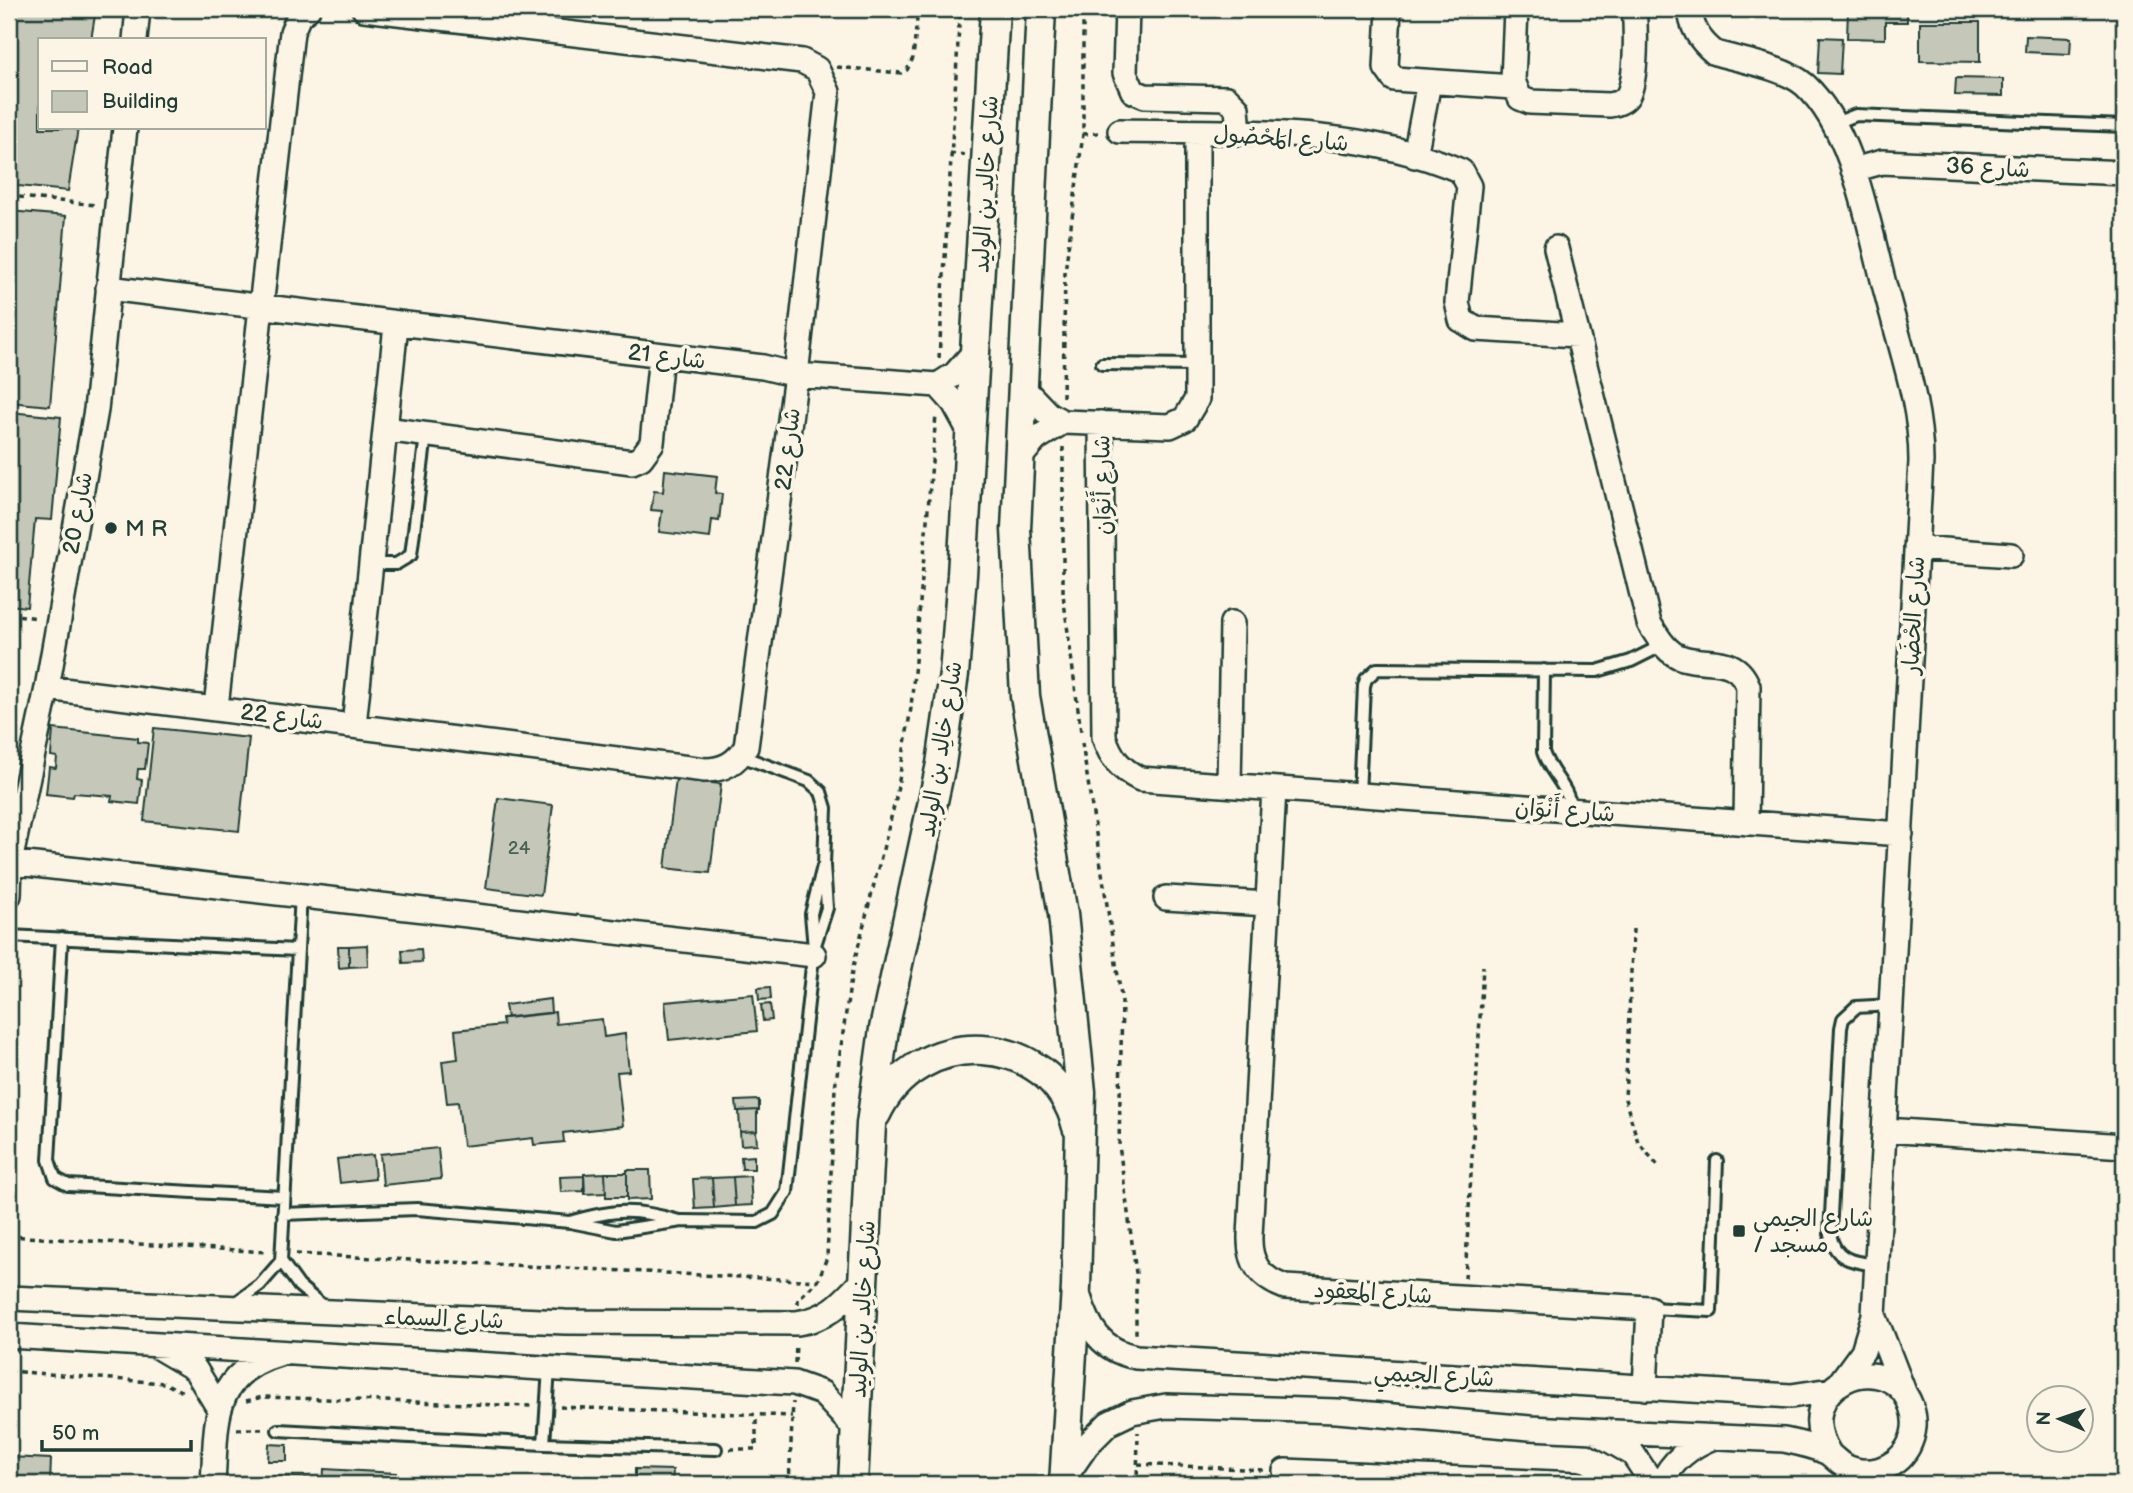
<svg xmlns="http://www.w3.org/2000/svg" width="2133" height="1493" font-family="'Balsamiq Sans','Playpen Sans Arabic',sans-serif">
	<style>
		.building { fill: #c5c7b9; stroke: #1f3d34; stroke-width: 2 }
		.lines { fill: none; stroke-linecap: round; stroke-linejoin: round }
		.service-casing { stroke: #1f3d34; stroke-width: 16 }
		.minor-casing { stroke: #1f3d34; stroke-width: 28 }
		.tertiary-casing { stroke: #1f3d34; stroke-width: 33 }
		.path { stroke: #1f3d34; stroke-width: 3.5; stroke-dasharray: 5 5; stroke-linecap: butt }
		.service { stroke: #fcf5e5; stroke-width: 10 }
		.minor { stroke: #fcf5e5; stroke-width: 23 }
		.tertiary { stroke: #fcf5e5; stroke-width: 28 }
		.poi-dot { fill: #1f3d34; stroke: #fcf5e5; stroke-width: 2.5 }
		.labels { text-anchor: middle; stroke-width: 7; stroke-linejoin: round; paint-order: stroke }
		.number-label { font-size: 19px; fill: #486055 }
		.street-label { font-size: 23px; fill: #1f3d34; stroke: #fcf5e5 }
		.poi-label { font-size: 23px; fill: #1f3d34; stroke: #fcf5e5; text-anchor: start }
	</style>
	<rect width="100%" height="100%" fill="#fcf5e5"/>
	<filter id="ink" filterUnits="userSpaceOnUse"><feTurbulence type="fractalNoise" baseFrequency=".0143" numOctaves="2"/><feDisplacementMap in="SourceGraphic" scale="14" xChannelSelector="R" yChannelSelector="G"/><feConvolveMatrix kernelMatrix="1 2 1 2 8 2 1 2 1" color-interpolation-filters="sRGB"/></filter>
	<g filter="url(#ink)">
		<!-- building -->
		<path class="building" d="M9,9H96L91,40H40V128H78L68,191L9,185Z
			M1848,9H1907V22H1885V39L1847,38Z
			M1920,22H1980V62L1920,61Z
			M2121,24H2124V58H2119Z
			M2026,36L2071,38L2070,54L2025,52Z
			M1820,37L1842,38L1840,74L1818,73Z
			M1956,78L2003,79V96L1955,95Z
			M9,211L66,216L50,406L9,402Z
			M9,412L61,417L52,520L35,519L27,607L9,605Z
			M665,470L717,476L715,493L722,494L719,521L712,520L710,538L659,532L662,511L651,510L654,491L663,492Z
			M154,728L249,738L239,831L144,821Z
			M53,729L138,738V742L148,743L145,769H138L137,779L142,780L139,804L111,801L112,796L74,793L73,797L46,794L49,767L56,768L57,757L51,756Z
			M676,779L721,784L710,873L665,868Z
			M498,798L553,805L541,895L486,888Z
			M367,945L368,966L349,967V946Z
			M338,946H349V967L339,968Z
			M421,949L422,962L403,963L402,950Z
			M770,987L771,999L759,1000L758,988Z
			M753,994L757,1031L669,1040L665,1002Z
			M550,999L551,1013L507,1018L505,1005Z
			M770,1004L772,1020L763,1021L761,1005Z
			M555,1012L556,1024L602,1019L604,1037L625,1034L629,1071L617,1072L623,1126L563,1133L564,1142L534,1145L533,1138L463,1146L458,1102L447,1103L442,1061L458,1059L455,1030L503,1025L502,1018Z
			M759,1100V1110L737,1111L736,1101Z
			M757,1110V1131L740,1132L739,1111Z
			M756,1131L757,1144L741,1145L740,1132Z
			M438,1148L441,1179L383,1185L380,1154Z
			M373,1155L375,1179L340,1183L337,1159Z
			M754,1156V1169H742L741,1157Z
			M627,1170H650L651,1199L627,1200Z
			M605,1173L606,1193L585,1194L584,1174Z
			M605,1173H627V1197H606Z
			M584,1176V1191L561,1192L560,1177Z
			M750,1176L752,1205L735,1206L733,1177Z
			M733,1177L735,1206L714,1208L712,1178Z
			M712,1178L714,1208L695,1209L693,1179Z
			M269,1444L287,1445V1461H268Z
			M9,1457L51,1459L50,1484H9Z
			M324,1469L396,1473L395,1484H323Z
			M635,1469L673,1470L672,1483H635Z
			M242,1476L313,1478V1484H242Z"/>
		<g class="lines">
			<defs>
				<path id="service" d="M1833,124L1856,115L2124,126
					M1102,364L1197,365
					M371,564H396L411,555L426,435
					M1544,670L1543,752C1550,774 1569,786 1571,810
					M1359,795L1364,686L1366,679L1377,669L1597,671L1631,661L1663,645
					M301,894L281,1261L299,1286L324,1307
					M9,936L297,950
					M62,938L49,1160L55,1178L68,1185L284,1197
					M814,948L811,914L823,866
					M283,1214L417,1209L570,1222L616,1231L682,1221L757,1222L773,1214L787,1192L814,948L827,908L824,865L826,808L821,792L809,781L741,756
					M570,1222C614,1209 635,1208 679,1221
					M1877,1265C1854,1262 1835,1261 1830,1234L1841,1028L1843,1019L1856,1007L1892,1005
					M234,1304L260,1285L281,1261
					M1649,1308L1711,1311L1717,1161
					M278,1430L544,1444L716,1449
					M544,1444L549,1368"/>
				<path id="minor" d="M1127,9L1125,73L1133,91L1145,96L1227,98L1237,108L1239,133
					M1389,9L1386,68L1394,79L1513,87
					M1516,9L1513,81L1520,98L1530,102L1609,105C1617,104 1624,102 1628,95C1637,78 1636,28 1634,9
					M1690,9C1691,28 1700,41 1715,53C1740,60 1786,68 1805,85C1855,131 1869,231 1887,295C1901,350 1921,404 1921,461L1874,1315L1863,1351L1841,1381
					M135,40L138,9
					M1120,131C1232,133 1356,125 1461,171L1469,186L1457,302L1461,320L1476,329L1577,335
					M1415,156L1429,82
					M1853,170L1882,162L2124,173
					M1556,248L1649,623C1657,636 1667,654 1683,658C1710,666 1735,654 1748,686L1746,823
					M108,288L763,367L796,375L938,385
					M938,385L954,403L971,434
					M938,385L955,374L976,350
					M1021,386L1048,414L1063,422L1170,426L1185,419L1197,399V133
					M1101,423L1104,737C1111,758 1120,769 1140,779L1901,834
					M385,429L632,462L641,458L652,443L661,355
					M1018,460L1036,439L1063,422
					M1916,548L2011,555
					M47,688L705,770C724,770 736,763 746,747L796,375L828,92L817,69L802,61L364,9
					M216,707L292,32L299,16L308,9
					M354,725L396,325
					M1229,785L1232,623
					M1274,789L1250,1236C1249,1263 1260,1278 1285,1287L1649,1308L1645,1388
					M9,862L814,955
					M9,895L10,862L47,688L96,410L125,128
					M1166,898L1268,904
					M1885,1130L2124,1146
					M1079,1297C1089,1329 1101,1350 1136,1357L1791,1396L1831,1390
					M9,1298L565,1322L797,1323C828,1319 843,1302 863,1280
					M1874,1315L1904,1392
					M9,1336L794,1383L822,1393L856,1430
					M161,1349L195,1369L218,1407
					M1599,1434L1633,1454L1653,1484
					M1285,1471L1577,1484
					M1065,1477L1087,1445L1109,1423L1132,1412L1166,1406L1337,1411L1530,1428L1784,1440C1798,1443 1813,1446 1826,1452C1832,1455 1836,1461 1843,1465C1865,1478 1895,1470 1908,1447C1915,1434 1916,1419 1911,1406C1887,1342 1787,1386 1829,1453
					M213,1484C217,1425 209,1374 279,1354
					M1661,1484C1672,1460 1690,1446 1714,1437"/>
				<path id="tertiary" d="M1041,9L1016,529L1025,696L1063,914L1081,1092L1076,1287L1064,1484
					M876,1114C917,1024 1052,1029 1077,1127
					M853,1484L871,1124L884,1029L941,764L954,674L962,575L995,9"/>
			</defs>
			<!-- service casing -->
			<use href="#service" class="service-casing"/>
			<!-- minor casing -->
			<use href="#minor" class="minor-casing"/>
			<!-- tertiary casing -->
			<use href="#tertiary" class="tertiary-casing"/>
			<!-- path -->
			<path class="path" d="M837,67L901,73L907,70L913,58L918,9
				M1083,134L1099,133
				M950,153L965,155
				M9,196L97,205
				M939,358L960,9
				M1063,397L1065,272L1083,134V9
				M1063,447V594L1081,732
				M9,614L38,618
				M1082,743L1122,1002L1119,1145L1136,1273V1337
				M1633,929L1625,1099L1638,1142L1659,1167
				M9,1236L267,1252
				M296,1254L818,1281
				M1465,1278L1483,966
				M798,1304V1299L818,1281L827,1257L835,1088L852,971L896,798L911,708L936,415
				M795,1363L796,1343
				M9,1371L164,1383L183,1392
				M246,1401L263,1397L531,1406
				M560,1407L792,1416
				M237,1429H265
				M730,1449H756V1415
				M1138,1464L1265,1470
				M789,1484L793,1402
				M1137,1484L1138,1432"/>
			<!-- service -->
			<use href="#service" class="service"/>
			<!-- minor -->
			<use href="#minor" class="minor"/>
			<!-- tertiary -->
			<use href="#tertiary" class="tertiary"/>
		</g>
	</g>
	<!-- markers -->
	<g class="poi-dot">
		<circle cx="111" cy="528" r="7"/>
		<rect x="1732" y="1224" width="14" height="14" rx="3.5"/>
	</g>
	<g class="labels">
		<!-- number labels -->
		<g class="number-label">
			<text x="519" y="854">24</text>
		</g>
		<!-- street labels -->
		<g class="street-label">
			<text transform="translate(1281 138) rotate(4)" y="8">شارع المَحْصُول</text>
			<text transform="translate(1988 167) rotate(3)" y="8">شارع 36</text>
			<text transform="translate(985 184) rotate(-87)" y="8">شارع خالِد بن الوليد</text>
			<text transform="translate(667 356) rotate(7)" y="8">شارع 21</text>
			<text transform="translate(787 449) rotate(-83)" y="8">شارع 22</text>
			<text transform="translate(1102 485) rotate(-91)" y="8">شارع أَنْوَان</text>
			<text transform="translate(77 513) rotate(-80)" y="8">شارع 20</text>
			<text transform="translate(1913 615) rotate(-87)" y="8">شارع الحْضَار</text>
			<text transform="translate(282 716) rotate(7)" y="8">شارع 22</text>
			<text transform="translate(940 749) rotate(-81)" y="8">شارع خالِد بن الوليد</text>
			<text transform="translate(1565 810) rotate(4)" y="8">شارع أَنْوَان</text>
			<text transform="translate(1373 1292) rotate(3)" y="8">شارع المعقود</text>
			<text transform="translate(862 1309) rotate(-87)" y="8">شارع خالِد بن الوليد</text>
			<text transform="translate(444 1318) rotate(2)" y="8">شارع السماء</text>
			<text transform="translate(1434 1375) rotate(3)" y="8">شارع الجيمي</text>
		</g>
		<!-- poi labels -->
		<g class="poi-label">
			<text x="125" y="536">M R</text>
			<text x="1753" y="1226">شارع الجيمي<tspan x="1753" dy="26">/ مسجد</tspan></text>
		</g>
	</g>
	<!-- margin -->
	<rect width="2133" height="1493" fill="none" stroke="#fcf5e5" stroke-width="35"/>
	<rect x="18" y="18" width="2098" height="1458" fill="none" stroke="#1f3d34" stroke-width="2.5" filter="url(#ink)"/>
	<!-- legend -->
	<rect x="38" y="38" width="228" height="91" fill="#fcf5e5" stroke="#a4ab9e" stroke-width="2"/>
	<rect x="52" y="61" width="35" height="10" fill="#fcf5e5" stroke="#a4ab9e" stroke-width="2"/>
	<text x="102" y="74" font-size="21" fill="#1f3d34">Road</text>
	<rect x="52" y="91" width="35" height="21" fill="#c5c7b9" stroke="#a4ab9e" stroke-width="2"/>
	<text x="102" y="108" font-size="21" fill="#1f3d34">Building</text>
	<!-- north arrow -->
	<g transform="translate(2060 1419) rotate(272)"><circle r="33" fill="#fcf5e5" stroke="#a4ab9e" stroke-width="2"/>
	<path d="M0-5L12 26L0 18L-12 26Z" fill="#1f3d34"/>
	<text y="-10" font-size="19" font-weight="bold" text-anchor="middle" fill="#1f3d34">N</text>
	</g>
	<!-- scale -->
	<path d="M42 1440v10h149v-10" fill="none" stroke="#1f3d34" stroke-width="3.5"/>
	<text x="52" y="1440" font-size="21" fill="#1f3d34" stroke="#fcf5e5" stroke-width="5" paint-order="stroke">50 m</text>
</svg>
